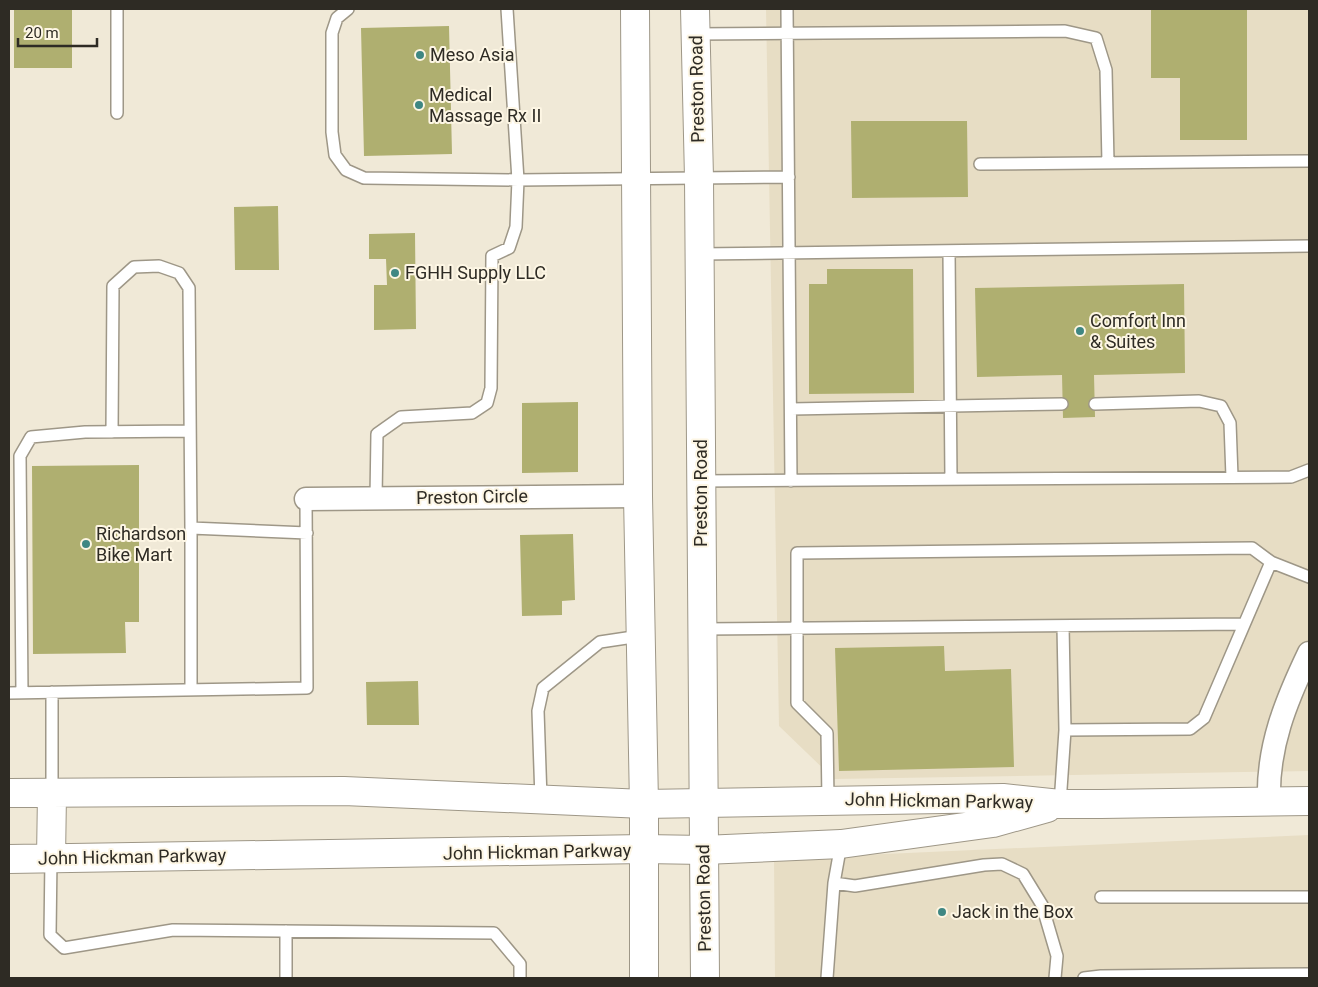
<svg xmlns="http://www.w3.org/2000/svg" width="1318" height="987" font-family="Roboto,sans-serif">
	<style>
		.built { fill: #e7ddc4 }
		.building { fill: #afaf70 }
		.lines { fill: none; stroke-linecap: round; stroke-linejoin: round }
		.service-casing { stroke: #9e9787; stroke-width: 14 }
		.minor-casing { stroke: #9e9787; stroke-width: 25 }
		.tertiary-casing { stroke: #9e9787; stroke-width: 30 }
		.primary-casing { stroke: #9e9787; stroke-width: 30 }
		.service { stroke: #fff; stroke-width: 11 }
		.minor { stroke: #fff; stroke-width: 22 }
		.tertiary { stroke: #fff; stroke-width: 28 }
		.primary { stroke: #fff; stroke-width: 28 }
		.poi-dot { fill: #3f8783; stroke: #fdf6e4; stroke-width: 2 }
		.labels { text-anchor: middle; stroke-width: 4; stroke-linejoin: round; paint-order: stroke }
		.poi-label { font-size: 18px; fill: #2e2b24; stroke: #fdf6e4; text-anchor: start }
		.street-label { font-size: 18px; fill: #2e2b24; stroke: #fdf6e4 }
	</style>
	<rect width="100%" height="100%" fill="#f0e9d7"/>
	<!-- built -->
	<path class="built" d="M766,9H1309V771L834,779L779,726Z
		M1309,835V978H775L774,859Z"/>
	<!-- building -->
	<path class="building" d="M14,9H72V68H14Z
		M1151,9H1247V140H1180V78H1151Z
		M449,26L452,154L364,156L361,28Z
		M851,121H967L968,197L852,198Z
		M278,206L279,270H235L234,207Z
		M415,233L416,329L374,330V285H387L386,259H369V234Z
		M827,269H913L914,393L809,394V284H827Z
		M1184,284L1185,373L1094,375L1095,417L1063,418L1062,375L977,377L975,288Z
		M578,402V472L522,473V403Z
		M139,465V622H125L126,653L33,654L32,466Z
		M573,534L575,600L562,601V615L522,616L520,535Z
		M944,646L945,671L1011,669L1014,767L839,771L835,648Z
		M418,681L419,725H367L366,682Z"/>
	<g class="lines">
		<defs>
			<path id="service" d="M348,9L337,18L332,33V132L335,155L346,170L364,178L518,180L516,227L509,248L492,256L491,388L487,403L472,413L401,417L377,434L376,498
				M507,9L518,180L789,177
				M787,9L791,481
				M696,34L1065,31L1096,38L1106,70L1108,163
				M117,113V9
				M980,164L1309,161
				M949,251L951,479
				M700,254L1309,246
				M1095,404L1199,401L1221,406L1230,423L1232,477
				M791,409L1062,404
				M112,432L113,286L134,267L159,266L179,273L189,288L191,528V690
				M701,481L1291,477L1309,470
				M191,528L307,533
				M702,629L1244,624
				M9,693L307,688L306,499
				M22,693L20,456L31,437L85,432L190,431
				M1065,730L1190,729L1204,718L1271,562
				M52,794V692
				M541,799L538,711L543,688L600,642L640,636
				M828,800L827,733L797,703V553L1252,548L1271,562L1309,577
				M1060,804L1065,730L1063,626
				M51,858L50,935L64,948L173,930L494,933L520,964V978
				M834,883L855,886L984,865L1002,864L1023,874L1042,905L1057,956L1055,978
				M1101,897H1309
				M286,931V978
				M827,978L834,883L841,844
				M1084,978L1101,976L1309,974"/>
			<path id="minor" d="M306,499L638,496
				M1269,801C1267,747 1286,701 1309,653"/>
			<path id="tertiary" d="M9,793L344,791L644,804L1003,798L1060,804H1101L1309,801
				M51,858L52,794
				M9,859L644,849L704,850L841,844L993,823L1047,808"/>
			<path id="primary" d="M635,9L638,496L644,804V978
				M695,9L699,178L705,978"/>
		</defs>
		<!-- service casing -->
		<use href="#service" class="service-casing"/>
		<!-- minor casing -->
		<use href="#minor" class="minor-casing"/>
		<!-- tertiary casing -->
		<use href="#tertiary" class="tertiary-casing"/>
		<!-- primary casing -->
		<use href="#primary" class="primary-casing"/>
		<!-- service -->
		<use href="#service" class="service"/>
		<!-- minor -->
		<use href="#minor" class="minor"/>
		<!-- tertiary -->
		<use href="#tertiary" class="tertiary"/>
		<!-- primary -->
		<use href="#primary" class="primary"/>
	</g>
	<!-- markers -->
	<g class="poi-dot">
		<circle cx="420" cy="55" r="5"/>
		<circle cx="419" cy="105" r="5"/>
		<circle cx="395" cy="273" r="5"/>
		<circle cx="1080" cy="331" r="5"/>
		<circle cx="86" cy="544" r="5"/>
		<circle cx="942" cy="912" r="5"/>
	</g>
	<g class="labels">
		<!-- poi labels -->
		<g class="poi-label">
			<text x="430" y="61">Meso Asia</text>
			<text x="429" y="101">Medical<tspan x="429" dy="21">Massage Rx II</tspan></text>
			<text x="405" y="279">FGHH Supply LLC</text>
			<text x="1090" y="327">Comfort Inn<tspan x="1090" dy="21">&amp; Suites</tspan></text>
			<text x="96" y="540">Richardson<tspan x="96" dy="21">Bike Mart</tspan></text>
			<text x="952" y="918">Jack in the Box</text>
		</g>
		<!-- street labels -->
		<g class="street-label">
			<text transform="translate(697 89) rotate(-91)" y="6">Preston Road</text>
			<text transform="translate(701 493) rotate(-90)" y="6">Preston Road</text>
			<text transform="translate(472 497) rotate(-1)" y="6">Preston Circle</text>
			<text transform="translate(939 801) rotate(1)" y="6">John Hickman Parkway</text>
			<text transform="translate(537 852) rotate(-1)" y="6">John Hickman Parkway</text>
			<text transform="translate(132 857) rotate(-1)" y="6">John Hickman Parkway</text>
			<text transform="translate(704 898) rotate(-91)" y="6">Preston Road</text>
		</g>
	</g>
	<!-- border -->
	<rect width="1318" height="987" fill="none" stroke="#2e2b24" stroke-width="20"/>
	<!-- scale -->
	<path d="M18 38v8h79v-8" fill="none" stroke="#2e2b24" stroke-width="2.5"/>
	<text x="25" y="38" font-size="15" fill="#2e2b24" stroke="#fdf6e4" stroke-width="4" paint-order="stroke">20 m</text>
</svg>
